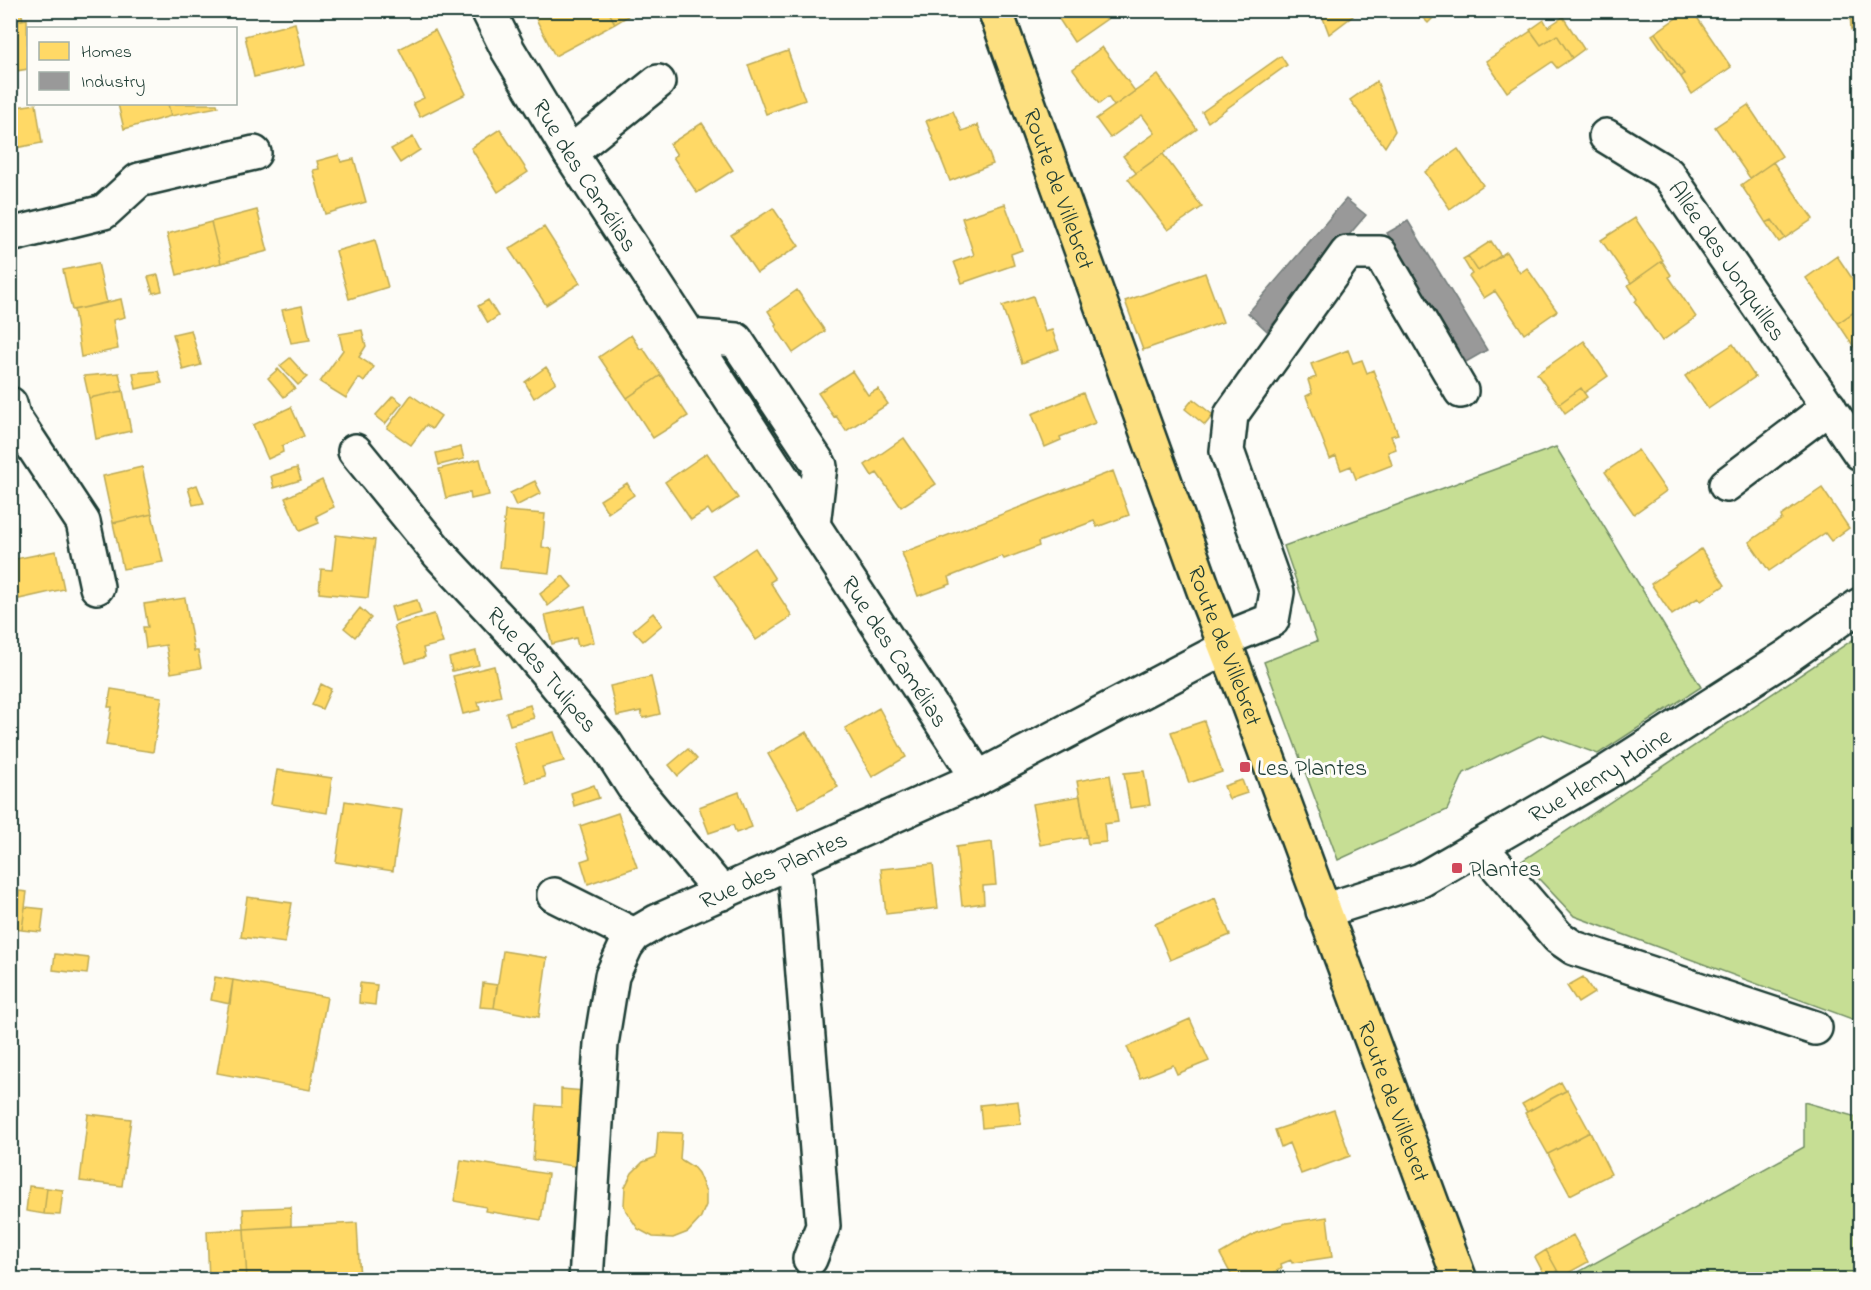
<svg xmlns="http://www.w3.org/2000/svg" width="1871" height="1290" font-family="'Indie Flower',sans-serif">
	<style>
		.green { fill: #c6de94; stroke: #728e64; stroke-width: 1.5 }
		.homes { fill: #ffd966; stroke: #bcaa57; stroke-width: 1.5 }
		.industry { fill: #999; stroke: #747d7b; stroke-width: 1.5 }
		.lines { fill: none; stroke-linecap: round; stroke-linejoin: round }
		.minor-casing { stroke: #1f3d34; stroke-width: 38 }
		.major-casing { stroke: #1f3d34; stroke-width: 38 }
		.minor { stroke: #fdfcf7; stroke-width: 33 }
		.major { stroke: #fde080; stroke-width: 33 }
		.poi-dot { fill: #d1495b; stroke: #fdfcf7; stroke-width: 2 }
		.labels { text-anchor: middle; stroke-width: 6; stroke-linejoin: round; paint-order: stroke }
		.street-label { font-size: 24px; fill: #1f3d34; stroke: #fdfcf7 }
		.poi-label { font-size: 24px; fill: #1f3d34; stroke: #fdfcf7; text-anchor: start }
	</style>
	<rect width="100%" height="100%" fill="#fdfcf7"/>
	<filter id="ink" filterUnits="userSpaceOnUse"><feTurbulence type="fractalNoise" baseFrequency=".0167" numOctaves="2"/><feDisplacementMap in="SourceGraphic" scale="12" xChannelSelector="R" yChannelSelector="G"/><feConvolveMatrix kernelMatrix="1 2 1 2 8 2 1 2 1" color-interpolation-filters="sRGB"/></filter>
	<g filter="url(#ink)">
		<!-- green -->
		<path class="green" d="M1556,447L1701,687L1598,754L1543,734L1464,773L1447,810L1338,860L1264,662L1317,641L1284,546Z
			M1860,635V1022L1574,916L1522,861Z
			M1804,1102L1860,1118V1279H1566L1804,1147Z"/>
		<!-- homes -->
		<path class="homes" d="M10,10H21L23,20L10,22Z
			M538,10H608L615,24L555,56L533,13Z
			M608,10H625L628,16L615,24Z
			M800,10H823L803,18Z
			M1053,10H1102L1107,19L1074,42Z
			M1320,10H1351L1353,16L1329,34Z
			M1415,10H1441L1428,23Z
			M1688,10H1692L1731,67L1692,94L1681,77L1684,74L1655,33Z
			M1850,10H1860V29L1851,30Z
			M1563,17L1584,49L1572,58L1557,35L1541,45L1530,30L1544,20L1548,27Z
			M27,19L28,69L10,72V22Z
			M295,23L305,65L254,77L245,36Z
			M435,30L466,94L420,117L413,103L424,98L399,49Z
			M1531,31L1541,45L1557,35L1572,58L1557,68L1552,62L1507,92L1486,61Z
			M1655,33L1684,74L1681,77L1652,35Z
			M1102,47L1135,91L1114,106L1108,97L1099,104L1073,69Z
			M788,51L805,100L766,114L748,65Z
			M1281,56L1287,65L1208,122L1202,112Z
			M1158,75L1197,129L1136,173L1123,156L1155,133L1142,115L1110,138L1096,119Z
			M1377,81L1395,131L1385,147L1350,100Z
			M36,104L42,143L10,149V108Z
			M118,104H168L171,116L124,129Z
			M168,104H217L218,107L171,116Z
			M1748,105L1782,156L1750,178L1715,127Z
			M953,111L962,131L978,125L993,164L950,181L926,121Z
			M702,123L733,170L697,193L673,157L677,155L670,144Z
			M500,129L528,172L498,192L471,148Z
			M413,137L420,150L400,163L391,149Z
			M1458,149L1483,185L1450,209L1425,172Z
			M1163,154L1202,207L1168,230L1128,179Z
			M339,155L341,162L354,159L366,202L325,214L313,170L319,169L317,161Z
			M1773,162L1813,219L1785,238L1772,220L1766,223L1741,185Z
			M1005,204L1022,250L1011,254L1014,265L962,283L954,262L974,255L962,218Z
			M773,208L799,246L757,273L731,235Z
			M257,210L268,251L221,263L211,222Z
			M1635,218L1663,260L1631,283L1601,240Z
			M1772,220L1785,238L1779,242L1766,223Z
			M211,222L221,263L177,275L167,234Z
			M544,227L580,283L546,305L509,249Z
			M375,240L388,287L349,299L336,251Z
			M1491,241L1501,256L1478,271L1468,256Z
			M1506,252L1520,273L1527,268L1557,311L1524,334L1495,291L1484,298L1469,276L1472,274L1463,259L1468,256L1478,271Z
			M1837,256L1860,290V308L1838,323L1806,278Z
			M1662,261L1671,275L1669,277L1696,317L1662,341L1635,302L1637,299L1628,285Z
			M98,263L107,303L72,310L63,270Z
			M1205,273L1223,322L1143,350L1125,301Z
			M158,275L162,291L153,293L148,277Z
			M797,290L825,331L793,353L775,326L777,325L768,311Z
			M1033,296L1045,332L1052,330L1059,349L1022,363L1002,306Z
			M121,299L125,317L113,320L118,349L81,357L74,310Z
			M488,300L498,316L488,323L478,306Z
			M302,306L310,340L291,343L282,310Z
			M1860,308V344L1854,347L1838,323Z
			M191,330L201,365L183,370L173,334Z
			M362,330L366,346L359,357L374,367L364,382L359,378L346,398L320,382L343,350L339,334Z
			M631,335L640,349L643,348L661,375L627,398L599,357Z
			M1584,341L1608,376L1584,393L1581,388L1559,404L1537,374Z
			M1733,344L1755,377L1708,409L1685,376Z
			M1348,350L1353,363L1362,360L1367,373L1373,370L1398,434L1391,436L1396,449L1388,452L1392,465L1356,479L1351,466L1341,470L1336,456L1330,459L1306,396L1312,393L1308,380L1316,377L1311,364Z
			M290,358L307,377L298,385L280,366Z
			M546,367L556,382L534,398L525,382Z
			M278,369L295,388L284,397L268,378Z
			M158,371L162,383L136,389L133,373Z
			M852,371L868,395L878,389L888,404L846,431L836,416L834,417L818,393Z
			M119,373L123,391L89,398L84,376Z
			M661,375L688,416L653,438L627,398Z
			M1581,388L1587,397L1565,413L1559,404Z
			M123,391L131,431L96,439L89,398Z
			M1083,393L1095,423L1060,437L1061,440L1045,447L1032,414Z
			M411,395L441,416L432,429L426,425L411,445L387,428Z
			M393,396L402,403L385,424L375,416Z
			M1193,399L1213,415L1205,425L1185,409Z
			M291,407L304,436L282,446L283,452L268,459L253,425Z
			M904,438L936,484L901,507L877,473L872,476L865,465Z
			M461,447L464,459L439,465L436,453Z
			M1638,450L1666,491L1634,514L1605,472Z
			M707,453L738,498L712,515L708,509L691,520L665,482Z
			M480,459L489,495L471,499L470,492L446,498L439,469Z
			M142,467L152,514L113,523L103,476Z
			M297,468L301,480L274,488L271,476Z
			M1113,471L1129,515L1097,527L1094,521L1038,542L1039,546L1004,559L1002,556L949,577L951,584L918,596L902,553Z
			M322,480L334,507L316,516L319,523L300,531L285,498Z
			M535,481L541,493L516,506L510,493Z
			M627,483L634,495L608,513L600,500Z
			M197,485L204,503L193,505L188,488Z
			M1822,488L1849,528L1831,541L1825,533L1769,571L1749,542L1782,519L1781,516Z
			M505,511L545,514L542,547L552,549L549,573L500,568Z
			M152,514L163,562L123,569L113,523Z
			M336,535L375,540L368,598L319,593L321,569L332,570Z
			M755,548L775,579L770,582L792,616L756,640L714,576Z
			M1701,549L1725,585L1701,601L1698,598L1672,615L1651,584Z
			M56,551L64,589L19,599L10,560Z
			M563,576L572,587L548,606L540,594Z
			M185,598L194,651H198L201,668L171,673L166,645L146,648L143,627H148L144,604Z
			M417,600L421,613L395,621L391,607Z
			M585,606L594,642L578,646L576,638L552,644L545,615Z
			M360,608L371,618L355,637L344,628Z
			M653,613L662,625L643,641L633,630Z
			M434,614L443,643L423,648L425,657L406,663L394,626Z
			M476,651L479,665L452,671L449,658Z
			M494,666L501,696L478,702L480,710L463,714L453,676Z
			M651,677L660,714L643,718L641,711L617,716L610,686Z
			M321,684L331,689L322,709L312,705Z
			M111,689L162,697L153,752L106,745L112,707H108Z
			M530,705L534,718L510,725L506,712Z
			M879,708L906,757L872,777L845,728Z
			M1204,721L1222,772L1189,783L1171,732Z
			M554,732L564,761L542,767L545,777L526,782L514,743Z
			M806,732L838,787L799,808L768,754Z
			M688,749L697,759L678,776L669,765Z
			M277,770L332,778L327,813L271,804Z
			M1144,771L1150,805L1130,808L1124,773Z
			M1110,775L1118,822L1104,824L1106,842L1088,844L1077,781Z
			M1242,780L1247,793L1229,799L1224,786Z
			M594,785L599,798L574,806L571,793Z
			M739,792L752,827L736,833L733,825L709,833L699,807Z
			M1080,796L1087,837L1040,845L1032,804Z
			M345,801L402,810L393,871L336,862Z
			M618,813L637,867L588,884L581,861L590,858L580,826Z
			M992,842L996,885L983,886L984,903L962,906L956,847Z
			M933,864L938,908L886,914L881,869Z
			M19,891L27,892L22,930L14,929Z
			M247,897L292,903L285,943L241,937Z
			M1215,898L1230,935L1170,960L1155,924Z
			M25,907L44,909L41,932L22,930Z
			M503,951L547,958L539,1017L494,1008Z
			M55,954L89,958L87,974L53,970Z
			M215,977L233,980L230,1004L211,1000Z
			M1583,977L1594,993L1578,1003L1567,986Z
			M233,980L327,997L310,1090L217,1073Z
			M360,983L377,985L375,1005L359,1003Z
			M483,983L497,985L494,1008L480,1007Z
			M1190,1019L1209,1061L1177,1074L1173,1065L1140,1078L1127,1047Z
			M1561,1082L1566,1091L1527,1112L1522,1104Z
			M561,1089L585,1091L580,1167L533,1160L537,1105L561,1107Z
			M1567,1090L1590,1132L1548,1154L1525,1113Z
			M1018,1101L1021,1124L982,1128L980,1105Z
			M1334,1110L1350,1156L1301,1174L1289,1143L1281,1147L1275,1130Z
			M88,1114L131,1119L122,1186L80,1181Z
			M658,1132L682,1133L680,1159L693,1167L698,1173L706,1192V1205L700,1219L688,1232L673,1238L653,1237L638,1229L626,1211L624,1205L625,1187L632,1173L643,1162L656,1157Z
			M1590,1132L1611,1174L1570,1195L1548,1154Z
			M461,1160L548,1174L541,1220L485,1211L486,1207L454,1201Z
			M29,1186L47,1188L44,1214L26,1211Z
			M47,1188L63,1190L60,1215L44,1214Z
			M291,1207V1226L244,1229L243,1209Z
			M1327,1217L1332,1257L1292,1263L1291,1260L1281,1264L1282,1268L1261,1280H1234L1220,1254L1256,1233L1286,1223Z
			M357,1223L360,1280H247L244,1229Z
			M244,1229L247,1280H209L207,1231Z
			M1573,1235L1588,1262L1561,1277L1546,1250Z
			M1546,1250L1561,1277L1557,1280H1547L1535,1257Z"/>
		<!-- industry -->
		<path class="industry" d="M1346,199L1366,215L1267,331L1248,313Z
			M1408,221L1487,350L1466,362L1387,233Z"/>
		<g class="lines">
			<defs>
				<g id="minor">
					<path id="s1" d="M488,10L508,50L570,153L978,778"/>
					<path id="s2" d="M1606,136L1668,174L1860,453"/>
					<path d="M570,153L658,82"/>
					<path d="M10,235L104,212L139,180L254,153"/>
					<path d="M690,336L736,340L820,466L813,525"/>
					<path d="M10,404L13,416L83,522L97,587"/>
					<path id="s3" d="M355,451L439,554L523,644L606,744L633,786L722,893"/>
					<path d="M1726,485L1829,407"/>
					<path d="M1222,640L1272,620L1277,592L1227,451L1231,415L1347,253H1380L1461,391"/>
					<path d="M1480,846L1558,937L1574,948L1815,1028"/>
					<path d="M794,861L823,1226L810,1259"/>
					<path d="M554,895L634,935"/>
					<path id="s4" d="M1323,911L1421,880L1604,774L1785,658L1860,605"/>
					<path id="s5" d="M586,1280L601,1044L612,976L626,946L634,935L658,921L978,778L1225,648"/>
				</g>
				<g id="major">
					<path id="s6" d="M995,10L1207,599L1245,696L1460,1280"/>
				</g>
			</defs>
			<!-- minor casing -->
			<use href="#minor" class="minor-casing"/>
			<!-- major casing -->
			<use href="#major" class="major-casing"/>
			<!-- minor -->
			<use href="#minor" class="minor"/>
			<!-- major -->
			<use href="#major" class="major"/>
		</g>
	</g>
	<!-- markers -->
	<g class="poi-dot">
		<rect x="1239" y="761" width="12" height="12" rx="3"/>
		<rect x="1451" y="862" width="12" height="12" rx="3"/>
	</g>
	<g class="labels">
		<!-- street labels -->
		<g class="street-label">
			<text dy="8" stroke="none"><textPath href="#s1" startOffset="192">Rue des Camélias</textPath></text>
			<text dy="8" stroke="none"><textPath href="#s6" startOffset="190">Route de Villebret</textPath></text>
			<text dy="8" stroke="none"><textPath href="#s2" startOffset="178">Allée des Jonquilles</textPath></text>
			<text dy="8" stroke="none"><textPath href="#s6" startOffset="676">Route de Villebret</textPath></text>
			<text dy="8" stroke="none"><textPath href="#s1" startOffset="760">Rue des Camélias</textPath></text>
			<text dy="8" stroke="none"><textPath href="#s3" startOffset="288">Rue des Tulipes</textPath></text>
			<text dy="8" stroke="none"><textPath href="#s4" startOffset="310">Rue Henry Moine</textPath></text>
			<text dy="8" stroke="none"><textPath href="#s5" startOffset="506">Rue des Plantes</textPath></text>
			<text dy="8" stroke="none"><textPath href="#s6" startOffset="1162">Route de Villebret</textPath></text>
		</g>
		<!-- poi labels -->
		<g class="poi-label">
			<text x="1257" y="775">Les Plantes</text>
			<text x="1469" y="876">Plantes</text>
		</g>
	</g>
	<!-- margin -->
	<rect width="1871" height="1290" fill="none" stroke="#fdfcf7" stroke-width="36"/>
	<rect x="18" y="18" width="1835" height="1254" fill="none" stroke="#1f3d34" stroke-width="2" filter="url(#ink)"/>
	<!-- legend -->
	<rect x="27" y="27" width="210" height="78" fill="#fdfcf7" stroke="#a4b0a9" stroke-width="1.5"/>
	<rect x="39" y="42" width="30" height="18" fill="#ffd966" stroke="#a4b0a9" stroke-width="1.5"/>
	<text x="81" y="57" font-size="18" fill="#1f3d34">Homes</text>
	<rect x="39" y="72" width="30" height="18" fill="#999999" stroke="#a4b0a9" stroke-width="1.5"/>
	<text x="81" y="87" font-size="18" fill="#1f3d34">Industry</text>
</svg>
